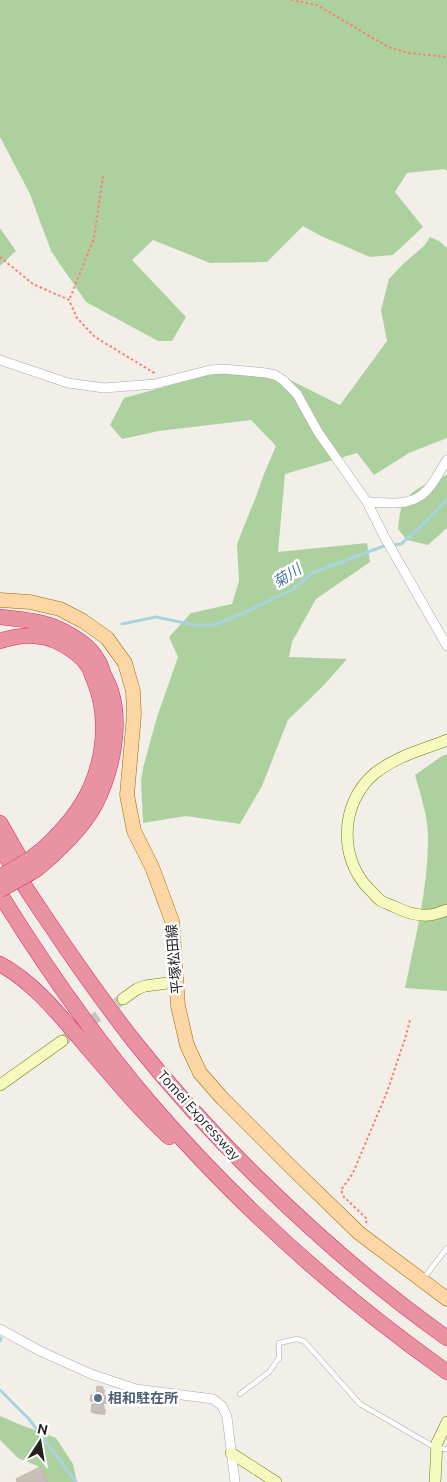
<svg xmlns="http://www.w3.org/2000/svg" width="447" height="1482" font-family="Ubuntu,'Noto Sans JP',sans-serif">
	<style>
		.forest { fill: #add19e }
		.shadow { fill: #0003 }
		.lines { fill: none; stroke-linecap: round; stroke-linejoin: round }
		.stream { stroke: #aad3df; stroke-width: 3 }
		.building { fill: #c7bfb8; stroke: #c4b6ab }
		.secondary-tunnel { stroke: #c8c6c1; stroke-width: 11; stroke-dasharray: 11 5.5; stroke-linecap: butt }
		.lane-casing { stroke: #a9a9a9; stroke-width: 5.5 }
		.street-casing { stroke: #a9a9a9; stroke-width: 10 }
		.secondary-casing { stroke: #707d05; stroke-width: 12 }
		.primary-casing { stroke: #a06b00; stroke-width: 15 }
		.highway-casing { stroke: #dc2a67; stroke-width: 16 }
		.path { stroke: #fa8072; stroke-width: 2; stroke-dasharray: 2.5 2.5; stroke-linecap: butt }
		.lane { stroke: #fff; stroke-width: 4.5 }
		.street { stroke: #fff; stroke-width: 9 }
		.secondary { stroke: #f7fabf; stroke-width: 11 }
		.primary { stroke: #fcd6a4; stroke-width: 14 }
		.highway { stroke: #e892a2; stroke-width: 15 }
		.highway-bridge-casing { stroke: #dc2a67; stroke-width: 16; stroke-linecap: butt }
		.highway-bridge { stroke: #e892a2; stroke-width: 15 }
		.service-dot { fill: #5c6f8a; stroke: #fff; stroke-width: 2 }
		.labels { text-anchor: middle; stroke-width: 5; stroke-linejoin: round; paint-order: stroke }
		.street-label { font-size: 14px; fill: #222; stroke: #fff }
		.service-label { font-size: 14px; font-weight: bold; fill: #4e5e75; stroke: #fff; text-anchor: start }
		.water-label { font-size: 15px; font-style: italic; fill: #4a7aab; stroke: #fff }
	</style>
	<rect width="100%" height="100%" fill="#f2efe9"/>
	<!-- forest -->
	<path class="forest" d="M0,0H447V171L444,169L407,173L395,192L423,227L393,255L370,257L321,236L303,226L267,262L210,263L153,240L132,260L186,317L172,341H158L86,302L51,251L30,194L0,137Z
		M0,228L16,251L0,266Z
		M430,237L439,241L447,248V438L409,453L374,475L357,453L285,474L278,552L367,543L370,562L316,599L292,642L289,657L347,659L323,686L288,720L262,786L240,824L186,816L143,823L141,781L143,768L157,717L178,657L169,637L191,613L232,604L239,581L237,544L257,494L264,474L276,446L251,420L159,431L122,439L110,425L124,398L230,369L286,378L340,405L387,341L381,310L389,279L403,264L424,246Z
		M447,475V528L428,545L407,540L398,529C399,523 399,515 401,509C407,490 430,482 447,475Z
		M447,754V991L405,988C415,939 428,889 428,839C428,817 421,796 415,775L442,756Z
		M0,1416L21,1425L56,1438L73,1464L77,1482H47L40,1467L18,1458L0,1440Z"/>
	<!-- shadow -->
	<path class="shadow" d="M102,1388L105,1390L104,1397L107,1399V1404H104V1408L106,1410L105,1415L95,1414L92,1412L96,1403L91,1401L97,1396Z"/>
	<g class="lines">
		<!-- stream -->
		<path class="stream" d="M122,624L156,617L194,625H214L250,610L292,590L312,573L384,546L401,544L426,522L447,499
			M0,1341L1,1338
			M0,1390L29,1419L76,1482"/>
	</g>
	<!-- building -->
	<path class="building" d="M97,1386L103,1387L102,1395L106,1396L105,1403L102,1402V1406H104V1413L91,1412L92,1404L94,1405L95,1402L90,1401L91,1395H96Z
		M40,1467L48,1482H17L16,1479Z"/>
	<g class="lines">
		<!-- secondary-tunnel -->
		<path class="secondary-tunnel" d="M62,1041L123,999"/>
		<defs>
			<path id="lane" d="M423,1279L447,1248
				M240,1394L269,1372L279,1358V1343L297,1339L304,1341L360,1404L436,1448L447,1449"/>
			<path id="street" d="M0,360L68,383L104,388L155,384L210,370L223,369L266,373L275,375L283,380L297,394L318,432L367,502L384,536L447,646
				M367,502C393,503 416,508 432,484C438,476 442,467 447,460
				M0,1329L40,1351L91,1374L136,1389L213,1399L222,1406L227,1417L235,1482"/>
			<path id="secondary" d="M447,740C422,750 396,756 374,774C340,803 338,859 370,890C374,894 377,898 381,901C385,903 391,905 395,907C405,912 418,916 429,915C434,915 441,912 447,910
				M123,999L137,989L145,986L175,982
				M0,1085L62,1041
				M231,1453L276,1482
				M435,1482L437,1443L447,1422"/>
			<path id="primary" d="M0,600L30,602L60,609L83,621L107,638L125,663L133,691L134,715L127,795L134,831L152,867L172,921L178,1006L187,1045L200,1073L222,1098L290,1166L359,1233L447,1299"/>
			<path id="highway" d="M0,617C18,619 44,621 59,629C74,636 89,645 97,659C100,663 102,669 103,673C106,679 109,685 111,691C122,726 112,772 95,805C84,825 68,841 51,857
				M0,641C21,634 42,633 62,644C72,650 82,656 88,666C91,670 92,676 94,680C108,713 105,752 92,784C81,810 64,829 44,848
				M0,823L29,874
				M0,846C19,880 42,912 64,945C86,977 109,1009 133,1040C171,1088 213,1134 257,1177C316,1235 379,1290 447,1338
				M0,894C45,967 95,1038 150,1103C238,1205 338,1295 447,1372
				M0,964C33,982 57,1012 81,1040C110,1074 137,1107 169,1137"/>
		</defs>
		<!-- lane casing -->
		<use href="#lane" class="lane-casing"/>
		<!-- street casing -->
		<use href="#street" class="street-casing"/>
		<!-- secondary casing -->
		<use href="#secondary" class="secondary-casing"/>
		<!-- primary casing -->
		<use href="#primary" class="primary-casing"/>
		<!-- highway casing -->
		<use href="#highway" class="highway-casing"/>
		<!-- path -->
		<path class="path" d="M291,0L317,5L388,47L409,53L447,57
			M0,257L33,284L69,300L77,318L95,337L156,374
			M70,298L94,238L103,176
			M366,1223L367,1219L344,1197L341,1190L353,1173L387,1092L405,1039L410,1020"/>
		<!-- lane -->
		<use href="#lane" class="lane"/>
		<!-- street -->
		<use href="#street" class="street"/>
		<!-- secondary -->
		<use href="#secondary" class="secondary"/>
		<!-- primary -->
		<use href="#primary" class="primary"/>
		<!-- highway -->
		<use href="#highway" class="highway"/>
		<defs>
			<path id="highway-bridge" d="M0,877L30,859L44,848
				M0,890L37,869L51,857"/>
		</defs>
		<!-- highway-bridge casing -->
		<use href="#highway-bridge" class="highway-bridge-casing"/>
		<!-- highway-bridge -->
		<use href="#highway-bridge" class="highway-bridge"/>
	</g>
	<!-- markers -->
	<circle class="service-dot" cx="98" cy="1398" r="5"/>
	<g class="labels">
		<!-- street labels -->
		<g class="street-label">
			<text transform="translate(174 959) rotate(-95)" y="5">平塚松田線</text>
			<text transform="translate(199 1115) rotate(48)" y="5">Tomei Expressway</text>
		</g>
		<!-- service labels -->
		<g class="service-label">
			<text x="108" y="1403">相和駐在所</text>
		</g>
		<!-- water labels -->
		<g class="water-label">
			<text transform="translate(287 576) rotate(-33)" y="5">菊川</text>
		</g>
	</g>
	<!-- north arrow -->
	<g transform="translate(40 1442) rotate(12)" stroke="#ffffff" stroke-width="4" paint-order="stroke">
	<path d="M0-4L9 19L0 12L-9 19Z" fill="#222222"/>
	<text y="-8" font-size="14" font-weight="bold" text-anchor="middle" fill="#222222">N</text>
	</g>
</svg>
